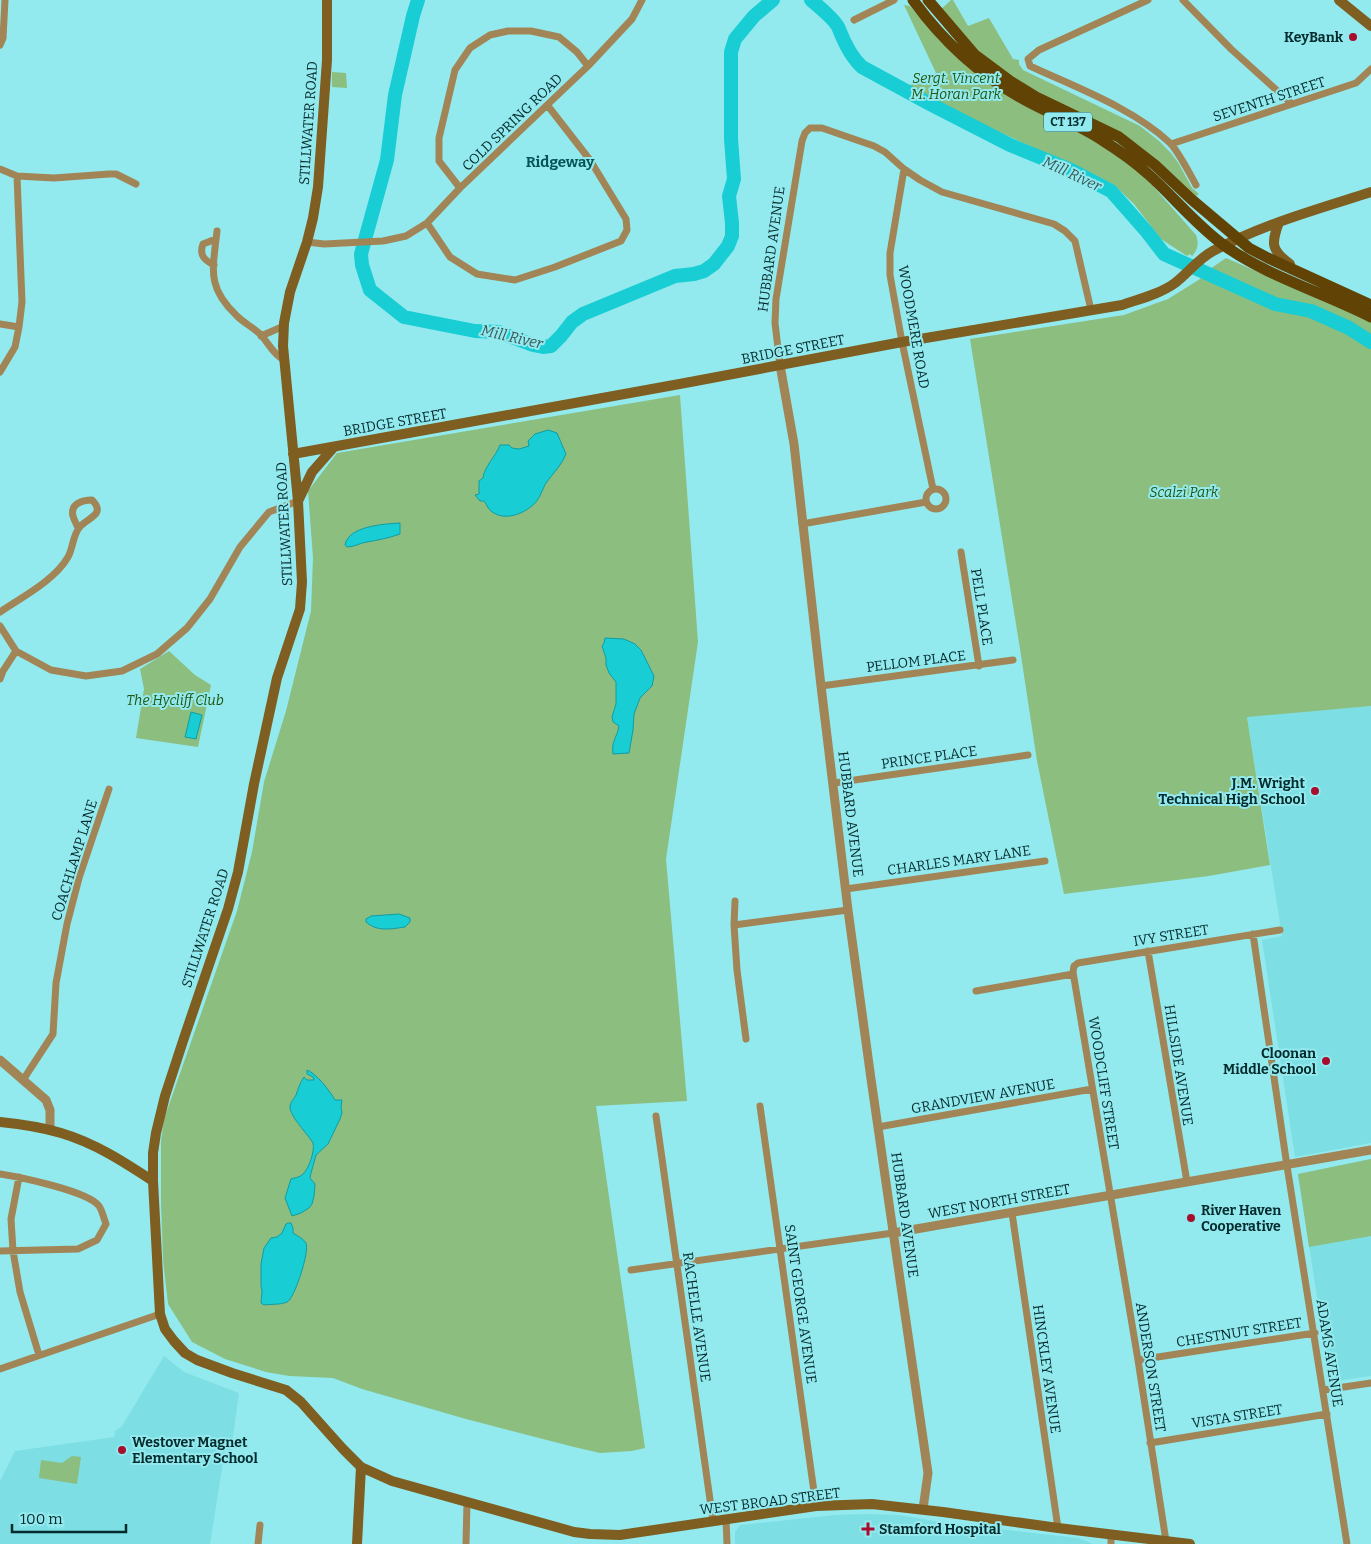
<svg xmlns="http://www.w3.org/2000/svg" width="1371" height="1544" font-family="Bitter,serif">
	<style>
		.built { fill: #7ddee3 }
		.green { fill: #8cbe80 }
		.water { fill: #18cdd4; stroke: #129ca2 }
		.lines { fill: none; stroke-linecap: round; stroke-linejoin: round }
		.river { stroke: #18cdd4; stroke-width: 14 }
		.minor { stroke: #a18556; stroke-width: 7 }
		.tertiary { stroke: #a18556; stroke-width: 9 }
		.secondary { stroke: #7e5e21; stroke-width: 10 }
		.primary { stroke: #614405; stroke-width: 11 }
		.poi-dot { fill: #a70d2c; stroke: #93eaee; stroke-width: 2 }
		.labels { text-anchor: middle; stroke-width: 4; stroke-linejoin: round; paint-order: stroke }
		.shield { fill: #93eaee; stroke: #2f6467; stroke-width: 1 }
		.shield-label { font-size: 12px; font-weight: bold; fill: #042b2d }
		.poi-label { font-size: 14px; font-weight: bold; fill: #042b2d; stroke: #93eaee; text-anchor: end }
		.park-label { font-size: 14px; font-style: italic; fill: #215712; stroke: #93eaee }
		.street-label { font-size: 14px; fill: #042b2d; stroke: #93eaee }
		.neighbourhood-label { font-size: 15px; font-weight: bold; fill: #065457; stroke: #93eaee }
		.water-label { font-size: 15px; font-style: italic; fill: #395a5b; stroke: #93eaee }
	</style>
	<rect width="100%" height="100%" fill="#93eaee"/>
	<!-- built -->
	<path class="built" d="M1371,706V1143L1295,1157L1262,940L1282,936L1247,716Z
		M1371,1159V1376L1330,1382L1298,1174Z
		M164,1356L184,1372L239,1393L231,1451L225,1450L210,1544H0V1481L15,1451L114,1437L115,1431L122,1426Z
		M868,1514L899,1515L946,1523L1078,1538L1093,1544H735V1532L740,1525L836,1515Z"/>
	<!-- green -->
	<path class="green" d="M951,0H953L968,26L989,18L1013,59L1019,60V64L1023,70L1140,126L1159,141L1171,153L1179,164L1192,188L1199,194L1196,196L1058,102L1025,85L984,56L970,43L940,10Z
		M904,5L910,6L940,41L967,66L1106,148L1136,170L1152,185L1196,235C1199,243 1198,250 1192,256L1190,254L1187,256L1161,239L1134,204L1113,184L949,109L908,86L936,73Z
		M332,72L346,73L347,88L332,87Z
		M1226,258L1371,321V706L1247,717L1270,865L1209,876L1064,894L1037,761L1020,649L970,339L1124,315L1168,299L1200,279L1210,269Z
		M680,395L698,642L666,859L687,1101L596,1106L645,1448L632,1451L600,1453L574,1447L466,1419L362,1389L333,1378L289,1376L266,1372L225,1359L192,1342L168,1304L163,1260L161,1203V1141L164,1119L237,911L252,852L264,782L286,711L311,611L313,558L308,491L337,453Z
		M169,651L195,675L211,685L198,747L136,738L144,689L140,669Z
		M1371,1159V1236L1309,1247L1298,1174Z
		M72,1456L81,1457L77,1484L39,1478L41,1460L62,1463Z"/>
	<!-- water -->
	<path class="water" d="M548,430L557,433L566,454C562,464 556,470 549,479C543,485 542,495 536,502C526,513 507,521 494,513C489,511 487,505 484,501H480L475,495L479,494V481L483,478C484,467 496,456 500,445H509L512,448L519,449L529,446L528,441L535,434Z
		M400,523V534C389,538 378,540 367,542C360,543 354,547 347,547L345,545C348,526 384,524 400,523Z
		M605,638L624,639L635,644L641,650L654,676L652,686L640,698L634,714L633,730L629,753L613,754C611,741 617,738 619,726L613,722L612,717L616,704V682L609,673L606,665V658L602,646L604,643Z
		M191,712L202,715L196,739L185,737Z
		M399,914L410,918V922L405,927C391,929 377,932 366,922V919L371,916Z
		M307,1070C316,1073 330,1091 335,1100H342L341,1107L342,1113L340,1119L328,1144L316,1155L311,1173L310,1178L315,1184L314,1196L312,1204L309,1208L301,1213L292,1216L285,1198L291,1179C294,1178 300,1177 302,1175C309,1169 315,1151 313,1143C308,1134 289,1116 290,1106C291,1101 294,1099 296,1095C298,1089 300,1083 304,1077L307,1080H314L313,1077L307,1074Z
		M288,1223H291L293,1228V1233C297,1236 303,1238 306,1243C310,1251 294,1300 287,1302C280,1305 270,1304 264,1305L261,1303L262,1291L261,1286V1264L264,1248L271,1238L277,1237L282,1233L286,1224Z"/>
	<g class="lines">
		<!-- river -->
		<path class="river" d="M418,0L413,16L395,95L387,160L361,254L362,265L370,290L404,317L475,331L499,332L533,345L543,347L551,346L561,336L572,322L583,314L675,276L694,274L704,271L714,264L728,246L732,236V223L729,196L734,179L731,139V52L735,39L754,16L773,0
			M811,0C818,6 836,20 839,29C844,42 851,57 862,67L932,105L1010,145L1071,170L1111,191L1147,232L1164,254L1275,304L1311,311L1349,328L1371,342"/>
		<!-- minor -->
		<path class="minor" d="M1148,0L1039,50L1028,59L1030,66C1075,87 1133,108 1170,143C1178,151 1190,174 1196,185
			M1183,0L1231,49L1292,104
			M854,20L894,0
			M0,45L3,38L5,0
			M1171,144L1356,83L1371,69
			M0,169L17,176L54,178L109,174H116L136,184
			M904,169L890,253V275L902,342L933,489
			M460,188L439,161V138L455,70L470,48L490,35L508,31H531L559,37L577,52L588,66
			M427,223L450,257L477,274L515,280L555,267L621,241L627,230L626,219L590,160L548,106
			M217,231C213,269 206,287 237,316C244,323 254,328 261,335C270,345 272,353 284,360
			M307,242L324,244L383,241L406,236L427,223L460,188L588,66L632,19L642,0
			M214,265C204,260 199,255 203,244L216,239
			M0,324L19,327
			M261,336L284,326
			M780,365L775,323L776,299L802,141L805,133L810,128H822L874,146L885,152L904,169L920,180L942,192L1054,224L1065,231L1075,241L1091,310
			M0,372L15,347L19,327L22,302L17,176
			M926 499a10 10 0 1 1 20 0a10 10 0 1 1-20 0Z
			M802,524L926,502
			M961,552L979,666
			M0,612C22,597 55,580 68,557C73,548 73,535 79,528C86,518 107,515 92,500C82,500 70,504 73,516C74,520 77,525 78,528
			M0,626L16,651L51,670L86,676L122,671L157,654L187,628L210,599L240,547L269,512L298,501
			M0,679L3,671L16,651
			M821,686L1013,660
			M834,783L1028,755
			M846,889L1045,861
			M735,901L734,925L848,910
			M734,925L737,970L746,1039
			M1253,934L1287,1166L1347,1544
			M1148,951L1187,1182
			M976,991L1073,974
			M23,1080L53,1034L56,983L67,924L79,878L109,789
			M760,1106L816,1506
			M656,1116L713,1521
			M878,1127L1092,1089
			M0,1174C19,1177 88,1191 99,1206C102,1210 104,1219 106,1224L97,1240L78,1249L0,1251
			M19,1177L11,1219L13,1251L20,1292L39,1355
			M1012,1213L1058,1528
			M631,1270L893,1233
			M1138,1360L1315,1333
			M0,1369L160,1314
			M1324,1390L1371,1383
			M1150,1443L1327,1414
			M726,1519L727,1544
			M1166,1541L1138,1360L1073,972L1074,966L1078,963L1280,930
			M258,1544L260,1525
			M466,1544L467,1502
			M1111,1544V1535"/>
		<!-- tertiary -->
		<path class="tertiary" d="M780,365L794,444L821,686L848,910L871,1079L928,1473L923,1509
			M0,1060L46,1100L50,1110V1130
			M893,1233L1371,1150"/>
		<!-- secondary -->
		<path class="secondary" d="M327,0V60L318,187L313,218L307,242L290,292L284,323L283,346L298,501L302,582L300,609L277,678L254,784L238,872L228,909L184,1038L165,1096L156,1133L153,1153V1181L160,1314L165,1329L174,1341L185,1353L197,1360L232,1373L286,1390L301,1402L343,1449L361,1467L392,1481L574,1532L590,1534L620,1535L816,1506L872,1504L943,1512L1058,1528L1190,1544
			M1339,0L1371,26
			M1279,222C1271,244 1271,250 1290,264
			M293,454L685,383L902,342L1122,305C1139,299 1160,294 1175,283C1188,273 1198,259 1213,251C1263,224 1318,209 1371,192
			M298,501L312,472L334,447
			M0,1122C20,1124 41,1127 61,1133C95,1143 124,1162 153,1181
			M357,1544L361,1467"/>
		<!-- primary -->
		<path class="primary" d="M913,0C942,40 981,76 1025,100C1050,114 1078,124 1102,140C1118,150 1134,161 1148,174C1174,197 1196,225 1225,246C1267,276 1324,293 1371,317
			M928,0L975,55L1010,81L1036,97L1119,137L1155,165L1191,199L1249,248L1268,258L1371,305"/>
	</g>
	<!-- markers -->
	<g class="poi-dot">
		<circle cx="1353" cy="37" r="5"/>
		<circle cx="1315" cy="791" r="5"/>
		<circle cx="1326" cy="1061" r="5"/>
		<circle cx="1191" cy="1218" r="5"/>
		<circle cx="122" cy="1450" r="5"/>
		<path d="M865.5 1521.5h5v5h5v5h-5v5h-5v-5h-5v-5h5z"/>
	</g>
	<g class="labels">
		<!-- shield labels -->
		<rect class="shield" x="1044" y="112.5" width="48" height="19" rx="4"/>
		<g class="shield-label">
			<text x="1068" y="126">CT 137</text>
		</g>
		<!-- poi labels -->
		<g class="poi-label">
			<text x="1343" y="42">KeyBank</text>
			<text x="1305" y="788">J.M. Wright<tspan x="1305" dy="16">Technical High School</tspan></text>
			<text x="1316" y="1058">Cloonan<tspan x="1316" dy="16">Middle School</tspan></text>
			<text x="1201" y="1215" text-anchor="start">River Haven<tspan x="1201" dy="16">Cooperative</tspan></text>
			<text x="132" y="1447" text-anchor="start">Westover Magnet<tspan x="132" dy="16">Elementary School</tspan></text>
			<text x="879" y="1534" text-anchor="start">Stamford Hospital</text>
		</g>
		<!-- park labels -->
		<g class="park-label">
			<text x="956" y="83">Sergt. Vincent<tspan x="956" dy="16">M. Horan Park</tspan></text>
			<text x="1184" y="497">Scalzi Park</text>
			<text x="175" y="705">The Hycliff Club</text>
		</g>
		<!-- street labels -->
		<g class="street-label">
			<text transform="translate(1269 99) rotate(-18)" y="5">SEVENTH STREET</text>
			<text transform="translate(512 122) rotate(-44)" y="5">COLD SPRING ROAD</text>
			<text transform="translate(308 123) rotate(-86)" y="5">STILLWATER ROAD</text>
			<text transform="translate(771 249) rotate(-82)" y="5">HUBBARD AVENUE</text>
			<text transform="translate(914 327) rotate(80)" y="5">WOODMERE ROAD</text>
			<text transform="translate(793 349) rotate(-11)" y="5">BRIDGE STREET</text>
			<text transform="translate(395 422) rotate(-10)" y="5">BRIDGE STREET</text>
			<text transform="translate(284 524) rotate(-93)" y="5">STILLWATER ROAD</text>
			<text transform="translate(982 607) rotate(81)" y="5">PELL PLACE</text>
			<text transform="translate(916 661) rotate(-7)" y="5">PELLOM PLACE</text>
			<text transform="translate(929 757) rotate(-8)" y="5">PRINCE PLACE</text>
			<text transform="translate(851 814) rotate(83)" y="5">HUBBARD AVENUE</text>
			<text transform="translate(74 860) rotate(-73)" y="5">COACHLAMP LANE</text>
			<text transform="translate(959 860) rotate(-8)" y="5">CHARLES MARY LANE</text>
			<text transform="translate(205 928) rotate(-72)" y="5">STILLWATER ROAD</text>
			<text transform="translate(1171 935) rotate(-9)" y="5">IVY STREET</text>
			<text transform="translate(1179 1065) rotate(81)" y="5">HILLSIDE AVENUE</text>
			<text transform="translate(1104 1083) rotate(81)" y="5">WOODCLIFF STREET</text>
			<text transform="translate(983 1096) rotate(-10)" y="5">GRANDVIEW AVENUE</text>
			<text transform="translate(999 1201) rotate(-10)" y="5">WEST NORTH STREET</text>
			<text transform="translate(905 1215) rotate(82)" y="5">HUBBARD AVENUE</text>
			<text transform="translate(801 1304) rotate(82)" y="5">SAINT GEORGE AVENUE</text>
			<text transform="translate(697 1317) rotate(82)" y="5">RACHELLE AVENUE</text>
			<text transform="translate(1239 1332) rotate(-9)" y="5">CHESTNUT STREET</text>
			<text transform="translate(1330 1353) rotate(81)" y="5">ADAMS AVENUE</text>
			<text transform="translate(1151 1367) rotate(81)" y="5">ANDERSON STREET</text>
			<text transform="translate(1047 1369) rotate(82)" y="5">HINCKLEY AVENUE</text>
			<text transform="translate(1237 1416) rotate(-9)" y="5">VISTA STREET</text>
			<text transform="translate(770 1501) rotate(-7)" y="5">WEST BROAD STREET</text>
		</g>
		<!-- neighbourhood labels -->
		<g class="neighbourhood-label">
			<text x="560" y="167">Ridgeway</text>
		</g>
		<!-- water labels -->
		<g class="water-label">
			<text transform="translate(1072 174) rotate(25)" y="5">Mill River</text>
			<text transform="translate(512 337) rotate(13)" y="5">Mill River</text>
		</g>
	</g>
	<!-- scale -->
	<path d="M12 1524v8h114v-8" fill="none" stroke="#042b2d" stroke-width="2.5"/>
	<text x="20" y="1524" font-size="15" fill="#042b2d" stroke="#93eaee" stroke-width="4" paint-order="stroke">100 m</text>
</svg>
